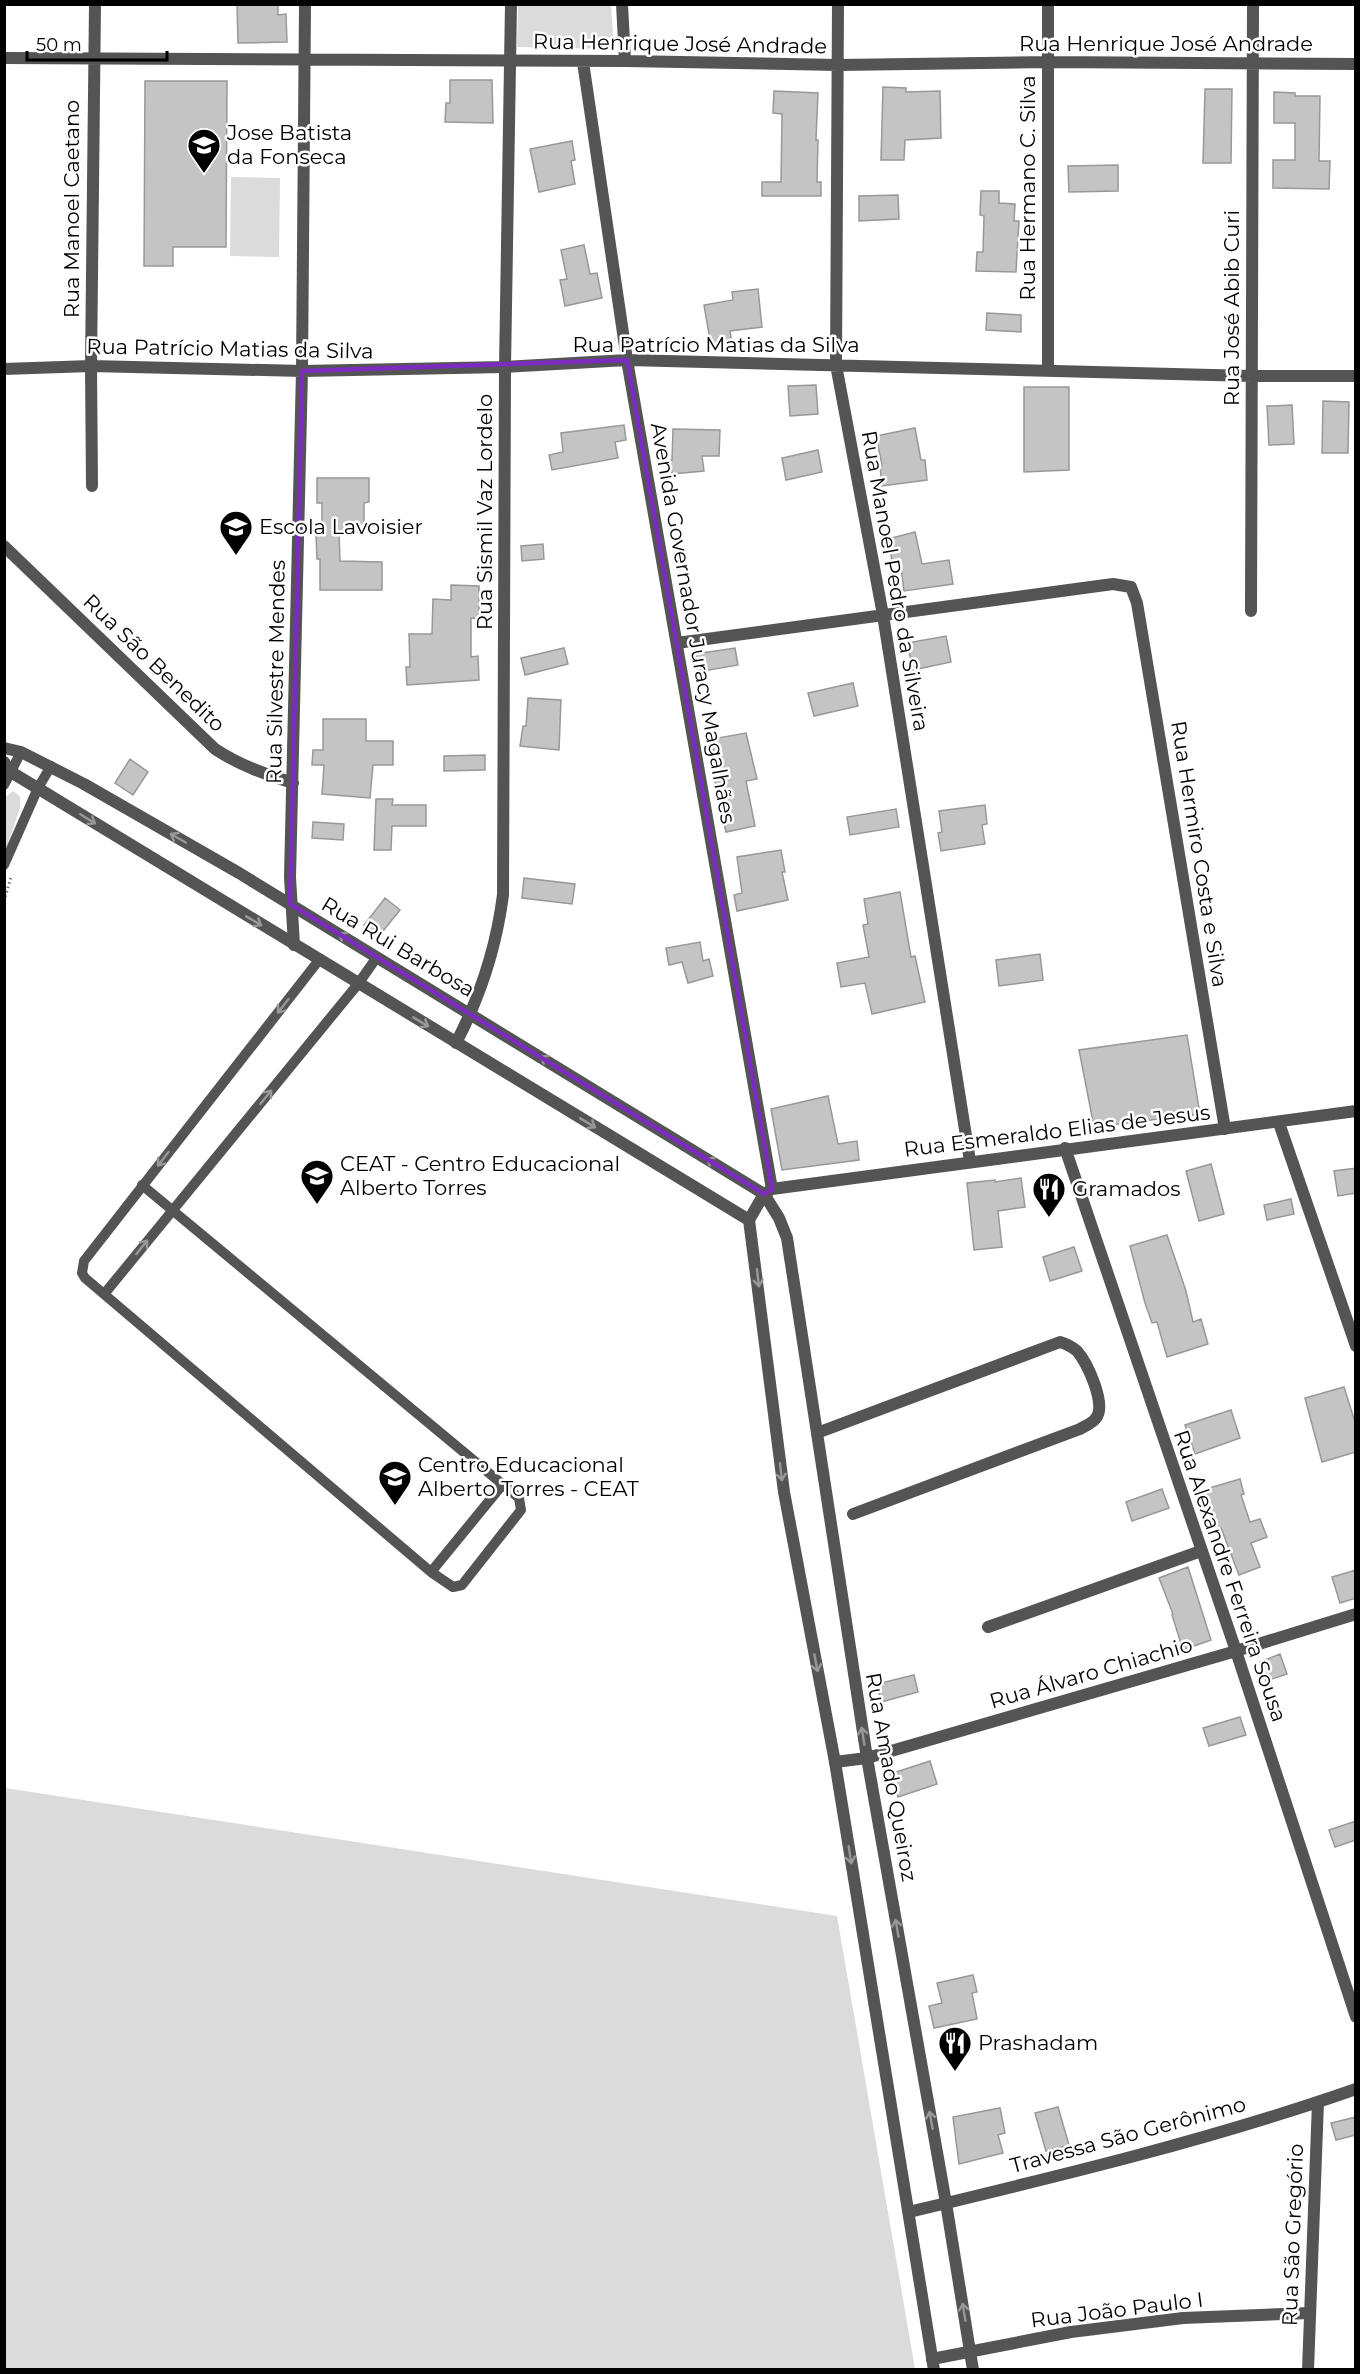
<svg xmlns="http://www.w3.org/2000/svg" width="1360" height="2374" font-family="Montserrat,sans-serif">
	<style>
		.green { fill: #dbdbdb }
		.building { fill: #c4c4c4; stroke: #989898; stroke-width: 1.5 }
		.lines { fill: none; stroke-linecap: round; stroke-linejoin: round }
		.path { stroke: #767676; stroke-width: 3; stroke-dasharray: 1.5 3; stroke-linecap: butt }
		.service { stroke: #545454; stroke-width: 10 }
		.minor { stroke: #545454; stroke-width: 12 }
		.tertiary { stroke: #545454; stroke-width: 12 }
		.oneway { stroke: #989898 }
		.marked { fill: none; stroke: #7b2cbf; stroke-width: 4.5; stroke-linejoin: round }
		.labels { text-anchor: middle; stroke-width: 5; stroke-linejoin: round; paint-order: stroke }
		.street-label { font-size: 21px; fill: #000; stroke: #fff }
		.poi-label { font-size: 21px; fill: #000; stroke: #fff; text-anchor: start }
	</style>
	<rect width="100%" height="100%" fill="#fff"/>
	<!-- green -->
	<path class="green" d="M518,5H611L614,49L517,47Z
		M231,177L280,178L279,257L230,256Z
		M13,791L20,796V808L5,852V797Z
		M5,1788L837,1916L915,2369H5Z"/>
	<!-- building -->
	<path class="building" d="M237,4H278V15L286,14L287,42L238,43Z
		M450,80H492L493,123L445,122L446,103H450Z
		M145,81H227L226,247H173V266H144Z
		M883,87L906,88V92L940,91L941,138L905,140L904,160H881Z
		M1205,89H1232L1231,163H1203Z
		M774,91L818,93L816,140H818L817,182H821V196H762V182H781L782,114L773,113Z
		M1274,92L1295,93V96H1320L1319,161H1330L1329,189L1273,188V160H1295V123H1274Z
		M572,141L575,160L571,161L575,184L539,192L530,149Z
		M1118,165V191L1069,192L1068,166Z
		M981,191H999V203L1015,204L1014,221H1019L1016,272L976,271L977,252H983L984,216L980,215Z
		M898,195L899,219L859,221V196Z
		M584,245L590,274L597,273L602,298L565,306L560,280L567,279L561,250Z
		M758,289L762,327L730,331L732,343L711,346L704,305L733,300L732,292Z
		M987,313L1021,315V332L986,330Z
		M816,385L818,414L790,416L788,386Z
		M1024,387H1069V470L1024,472Z
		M1323,401L1349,402L1348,453H1322Z
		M1292,405L1294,444L1269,445L1267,406Z
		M624,425L626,440L615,442L618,458L552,470L549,455L563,452L561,433Z
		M915,428L921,460H925L927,480L882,486L880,466L882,465L876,436Z
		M673,429L720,430L719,456H702L704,471L672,474L670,460H672Z
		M818,450L822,472L786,480L782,458Z
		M317,478H369V502L364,503V532H339L340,561L382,562V590H320V559H317L316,535H322V503H317Z
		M915,532L922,564L949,560L953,584L904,591L900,560L892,561L888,539Z
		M543,544L544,559L522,561L521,546Z
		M451,585L479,586V619L471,618V657L478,656L479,680L407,685L406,667H410L409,634H432L433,599L451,600Z
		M946,636L951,662L913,670L907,643Z
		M564,648L568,664L525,675L521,658Z
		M735,648L738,665L698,672L695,654Z
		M853,683L858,706L814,716L808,693Z
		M528,698L561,700L559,750L520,746L523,726H526Z
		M323,719H366V741H393V765H373L370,798L322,794L324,765H312L313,750H323Z
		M746,733L757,779L746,781L755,826L726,832L712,768L715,767L712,739Z
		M485,755V770L444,771V756Z
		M130,759L148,772L133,795L115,783Z
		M376,799H393L392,805H426V826H392L391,850H374Z
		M985,805L987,824L982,825L985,844L941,851L938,833L942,832L939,811Z
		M896,809L899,827L850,835L847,817Z
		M313,822L344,824L343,840L312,838Z
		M781,850L785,872H782L788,900L737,911L734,895L742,893L737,857Z
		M524,878L575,884L572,904L522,898Z
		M900,892L911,957L915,956L925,1002L872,1014L865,983L841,987L837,963L869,957L863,925L868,924L864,899Z
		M385,898L400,910L379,936L364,925Z
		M700,942L703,961L709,959L713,976L688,983L682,962L669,965L666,948Z
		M1040,954L1043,980L999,986L996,960Z
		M1187,1035L1200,1114L1094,1127L1079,1050Z
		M828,1096L838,1144L857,1141L859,1160L782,1170L771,1109Z
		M1211,1164L1224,1214L1199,1221L1186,1171Z
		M1356,1168V1193L1338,1196L1334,1171Z
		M1021,1178L1025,1207L998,1211L1002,1247L974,1250L967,1183L995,1180V1182Z
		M1291,1199L1294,1214L1267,1220L1264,1205Z
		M1167,1235L1186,1291L1193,1322L1201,1319L1208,1344L1167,1357L1157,1322L1152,1323L1145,1303L1130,1246Z
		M1074,1247L1082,1271L1050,1281L1043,1257Z
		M1344,1387L1356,1425V1452L1322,1462L1305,1398Z
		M1231,1410L1240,1438L1195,1454L1185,1425Z
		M1240,1479L1244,1494L1241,1495L1250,1522L1260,1519L1267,1537L1251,1543L1260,1567L1239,1575L1221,1528L1216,1529L1206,1489Z
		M1162,1489L1169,1508L1132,1521L1126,1502Z
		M1188,1567L1211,1640L1183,1650L1172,1615L1173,1614L1159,1578Z
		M1356,1570V1598L1340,1603L1332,1577Z
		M1280,1654L1287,1674L1266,1681L1260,1662Z
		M914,1675L918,1692L881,1702L877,1684Z
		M1240,1717L1246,1735L1209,1746L1203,1728Z
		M930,1761L937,1784L898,1797L890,1774Z
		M1356,1821V1840L1335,1847L1329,1830Z
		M973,1975L977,1992L972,1993L977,2019L934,2028L929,2006L942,2003L937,1983Z
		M1058,2107L1069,2145L1046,2151L1035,2113Z
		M1000,2108L1005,2133L998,2135L1003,2153L959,2164L953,2117Z
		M1356,2117V2135L1336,2140L1331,2123Z"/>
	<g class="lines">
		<!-- path -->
		<path class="path" d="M4,901L11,877"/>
		<!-- service -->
		<path class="service" d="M4,785L21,752
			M4,865L38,788L51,766
			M142,1185L519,1498L521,1510L462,1585L453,1587L431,1572L85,1278L82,1273L84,1261L319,960
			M105,1293L358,984L377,957
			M431,1572L503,1484"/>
		<!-- minor -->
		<path class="minor" d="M622,4L625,61
			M838,4L836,365L883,615L970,1161
			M1048,4V371
			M4,58L625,61L838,65L1047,62L1356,64
			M583,62L627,360L772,1189
			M4,369L91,366L302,371L505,367L627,360L1252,376H1356
			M92,486L91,366L95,4
			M4,546L215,749C239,765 265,774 293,783
			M1251,611L1253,4
			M677,643L1113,584L1131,587L1137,603L1225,1129
			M294,945L290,877L302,371L305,4
			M1279,1123L1356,1346
			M1065,1148L1236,1651L1356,2017
			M749,1220L764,1194L772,1189L1356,1111
			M817,1433L1060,1342C1067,1344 1071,1346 1077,1351C1087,1362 1107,1405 1096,1418C1093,1423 1085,1426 1080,1429L853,1514
			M988,1627L1201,1551
			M835,1762L867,1758L1236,1651L1356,1614
			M909,2212C1059,2176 1210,2140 1356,2089
			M932,2359L1071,2332L1183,2318L1309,2313
			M1308,2370L1318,2102"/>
		<!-- tertiary -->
		<path class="tertiary" d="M4,748L21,752L84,784L239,873L764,1194L779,1218L787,1238L867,1758L946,2203L973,2370
			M4,762L11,772L749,1220L784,1492L835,1762L934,2370
			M456,1043C481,995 496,949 503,895L505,367L511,4"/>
	</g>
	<!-- one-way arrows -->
	<defs><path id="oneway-shaft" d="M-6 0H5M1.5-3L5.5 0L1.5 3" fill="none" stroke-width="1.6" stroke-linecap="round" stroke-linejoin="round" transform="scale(1.5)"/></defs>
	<g class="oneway">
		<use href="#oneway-shaft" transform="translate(88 819) rotate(32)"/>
		<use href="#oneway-shaft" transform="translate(178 838) rotate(-150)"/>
		<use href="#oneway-shaft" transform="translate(254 921) rotate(31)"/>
		<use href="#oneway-shaft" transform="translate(346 938) rotate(-148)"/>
		<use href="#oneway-shaft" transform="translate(283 1006) rotate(128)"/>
		<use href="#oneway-shaft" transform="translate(421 1022) rotate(31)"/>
		<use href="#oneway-shaft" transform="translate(548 1061) rotate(-148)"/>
		<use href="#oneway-shaft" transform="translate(266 1097) rotate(-51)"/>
		<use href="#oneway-shaft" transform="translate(588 1123) rotate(31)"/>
		<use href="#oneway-shaft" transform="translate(163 1159) rotate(128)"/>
		<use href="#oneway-shaft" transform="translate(714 1163) rotate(-148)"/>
		<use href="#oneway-shaft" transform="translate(142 1247) rotate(-51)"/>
		<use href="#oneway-shaft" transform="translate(758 1278) rotate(83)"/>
		<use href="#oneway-shaft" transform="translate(781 1472) rotate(83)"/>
		<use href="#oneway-shaft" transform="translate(816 1663) rotate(79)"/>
		<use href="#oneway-shaft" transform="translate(863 1736) rotate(-99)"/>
		<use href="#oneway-shaft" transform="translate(850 1855) rotate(81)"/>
		<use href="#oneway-shaft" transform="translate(897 1928) rotate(-100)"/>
		<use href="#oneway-shaft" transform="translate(931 2120) rotate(-100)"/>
		<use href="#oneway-shaft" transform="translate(964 2312) rotate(-99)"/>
	</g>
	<!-- marked area -->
	<path class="marked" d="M627,360L772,1189L764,1194L290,904L302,371Z"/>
	<!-- icons -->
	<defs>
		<symbol id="school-pin" viewBox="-11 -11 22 30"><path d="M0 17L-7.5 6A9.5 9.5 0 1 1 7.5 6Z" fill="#000" stroke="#fff"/><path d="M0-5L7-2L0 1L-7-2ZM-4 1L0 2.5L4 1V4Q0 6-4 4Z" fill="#fff"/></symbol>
		<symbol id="restaurant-pin" viewBox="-11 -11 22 30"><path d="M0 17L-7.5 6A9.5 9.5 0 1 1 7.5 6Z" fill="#000" stroke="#fff"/><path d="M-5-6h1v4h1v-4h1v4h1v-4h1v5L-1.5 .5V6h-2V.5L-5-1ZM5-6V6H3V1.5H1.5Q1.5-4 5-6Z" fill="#fff"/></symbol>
	</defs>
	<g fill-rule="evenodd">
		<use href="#school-pin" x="185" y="126" width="38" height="52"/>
		<use href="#school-pin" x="217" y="508" width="38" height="52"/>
		<use href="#school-pin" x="298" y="1157" width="38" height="52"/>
		<use href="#restaurant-pin" x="1030" y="1170" width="38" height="52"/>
		<use href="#school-pin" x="376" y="1458" width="38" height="52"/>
		<use href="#restaurant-pin" x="936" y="2024" width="38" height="52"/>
	</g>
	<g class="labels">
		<!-- street labels -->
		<g class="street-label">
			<text transform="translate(680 44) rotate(1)" y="7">Rua Henrique José Andrade</text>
			<text x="1166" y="51">Rua Henrique José Andrade</text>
			<text transform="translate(1028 188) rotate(-90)" y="7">Rua Hermano C. Silva</text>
			<text transform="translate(72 209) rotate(-90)" y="7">Rua Manoel Caetano</text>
			<text transform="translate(1232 308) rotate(-90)" y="7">Rua José Abib Curi</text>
			<text x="716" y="352">Rua Patrício Matias da Silva</text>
			<text transform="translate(230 349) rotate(1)" y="7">Rua Patrício Matias da Silva</text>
			<text transform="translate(485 512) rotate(-90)" y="7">Rua Sismil Vaz Lordelo</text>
			<text transform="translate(895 581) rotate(80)" y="7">Rua Manoel Pedro da Silveira</text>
			<text transform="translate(693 623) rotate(80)" y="7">Avenida Governador Juracy Magalhães</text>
			<text transform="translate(154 663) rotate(44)" y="7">Rua São Benedito</text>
			<text transform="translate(276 672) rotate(-89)" y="7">Rua Silvestre Mendes</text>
			<text transform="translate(1199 854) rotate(81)" y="7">Rua Hermiro Costa e Silva</text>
			<text transform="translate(398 947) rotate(31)" y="7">Rua Rui Barbosa</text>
			<text transform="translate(1057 1131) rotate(-7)" y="7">Rua Esmeraldo Elias de Jesus</text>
			<text transform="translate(1230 1576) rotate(71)" y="7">Rua Alexandre Ferreira Sousa</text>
			<text transform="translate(1091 1673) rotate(-16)" y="7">Rua Álvaro Chiachio</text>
			<text transform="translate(891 1777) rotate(80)" y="7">Rua Amado Queiroz</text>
			<text transform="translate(1128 2135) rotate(-15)" y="7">Travessa São Gerônimo</text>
			<text transform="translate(1293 2235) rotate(-88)" y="7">Rua São Gregório</text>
			<text transform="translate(1117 2310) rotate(-7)" y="7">Rua João Paulo I</text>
		</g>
		<!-- poi labels -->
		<g class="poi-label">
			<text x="227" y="140">Jose Batista<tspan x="227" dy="24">da Fonseca</tspan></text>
			<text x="259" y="534">Escola Lavoisier</text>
			<text x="340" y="1171">CEAT - Centro Educacional<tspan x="340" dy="24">Alberto Torres</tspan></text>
			<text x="1072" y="1196">Gramados</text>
			<text x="418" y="1472">Centro Educacional<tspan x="418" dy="24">Alberto Torres - CEAT</tspan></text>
			<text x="978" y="2050">Prashadam</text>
		</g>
	</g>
	<!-- border -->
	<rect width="1360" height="2374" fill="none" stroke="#000000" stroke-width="12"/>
	<!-- scale -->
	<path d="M27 51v9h140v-9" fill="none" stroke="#000000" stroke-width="3"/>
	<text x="36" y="51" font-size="18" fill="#000000" stroke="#ffffff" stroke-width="4.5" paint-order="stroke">50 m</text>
</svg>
